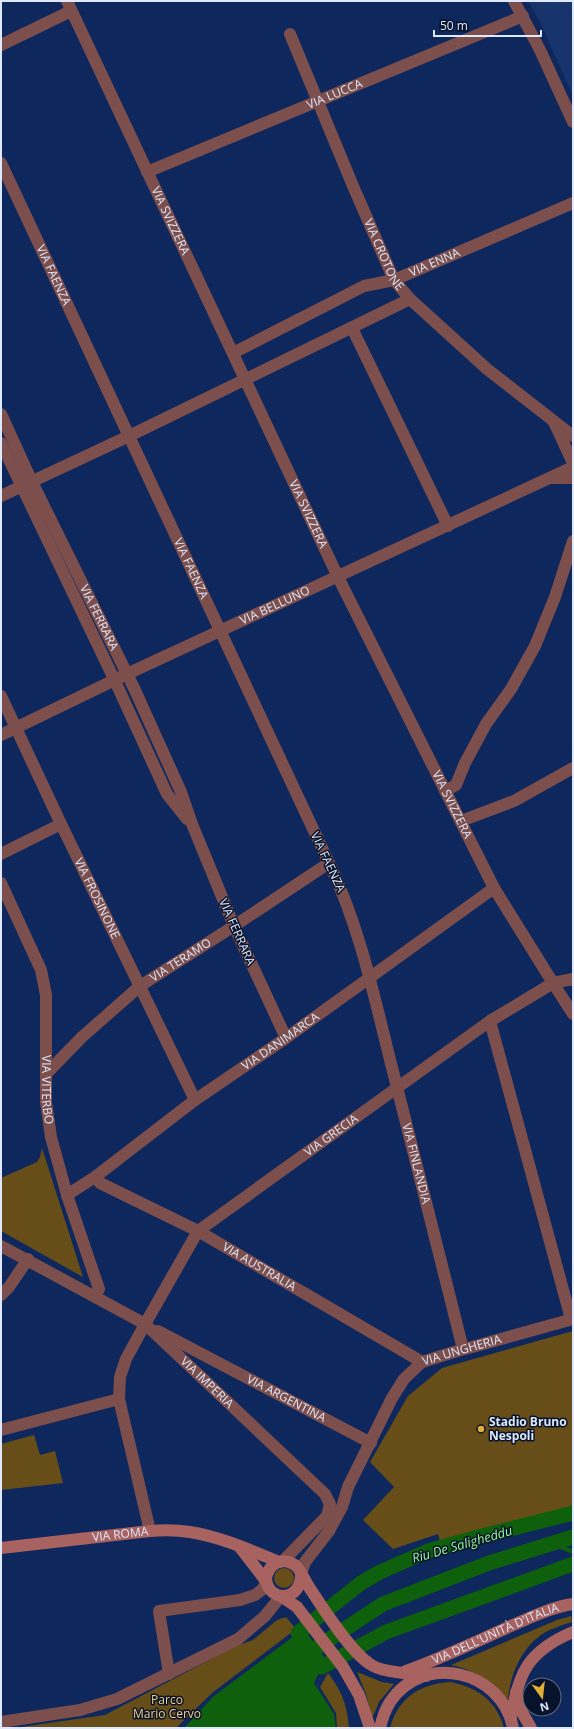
<svg xmlns="http://www.w3.org/2000/svg" width="574" height="1729" font-family="'Open Sans',sans-serif">
	<style>
		.built { fill: #18346d }
		.green { fill: #674e18 }
		.water { fill: #0f600d }
		.lines { fill: none; stroke-linecap: round; stroke-linejoin: round }
		.stream { stroke: #0f600d; stroke-width: 4.5 }
		.canal { stroke: #0f600d; stroke-width: 15 }
		.minor { stroke: #7c4f4d; stroke-width: 12 }
		.tertiary { stroke: #7c4f4d; stroke-width: 12 }
		.secondary { stroke: #a8625f; stroke-width: 12 }
		.poi-dot { fill: #e4ad35; stroke: #07132a; stroke-width: 1.5 }
		.labels { text-anchor: middle; stroke-width: 3; stroke-linejoin: round; paint-order: stroke }
		.street-label { font-size: 12px; fill: #dee9fd; stroke: #07132a }
		.poi-label { font-size: 12px; font-weight: bold; fill: #dee9fd; stroke: #07132a; text-anchor: start }
		.park-label { font-size: 12px; fill: #f5cf88; stroke: #07132a }
		.water-label { font-size: 13px; font-style: italic; fill: #9afa92; stroke: #07132a }
	</style>
	<rect width="100%" height="100%" fill="#0e275c"/>
	<!-- built -->
	<path class="built" d="M528,1H573V96L541,24Z"/>
	<!-- green -->
	<path class="green" d="M42,1148L83,1277L1,1231V1178L37,1162L40,1157Z
		M573,1331V1506L440,1541L438,1534L393,1549L363,1520L394,1487L370,1462L408,1396L442,1368Z
		M34,1435L40,1455L55,1451L63,1483L1,1490V1444Z
		M274 1578a10 10 0 1 1 20 0a10 10 0 1 1-20 0Z
		M571,1616L572,1622C562,1625 550,1629 541,1635C520,1650 510,1676 508,1700C492,1681 475,1670 451,1665L557,1620Z
		M286,1617L296,1629L212,1693L176,1728H14L105,1715L236,1646L253,1640L277,1620Z
		M357,1672L382,1682L394,1684L379,1702L372,1719L366,1694Z
		M328,1673C342,1692 347,1704 349,1728H337L336,1713L320,1687Z
		M450,1682C477,1687 497,1701 504,1728H390C398,1698 420,1684 450,1682Z"/>
	<!-- water -->
	<path class="water" d="M298,1633L322,1667L314,1683L334,1714L336,1728H184L214,1696Z"/>
	<g class="lines">
		<!-- stream -->
		<path class="stream" d="M552,1543L573,1552"/>
		<!-- canal -->
		<path class="canal" d="M573,1513L478,1537L428,1551L380,1572L361,1583L298,1633L322,1667L386,1632L573,1564
			M313,1650L383,1604L489,1563L573,1537"/>
		<!-- minor -->
		<g class="minor">
			<path id="s1" d="M67,1L338,577L494,888L553,983L573,979"/>
			<path d="M514,1L540,50L573,122"/>
			<path id="s2" d="M290,34L353,186L394,280L410,299L487,369L573,436"/>
			<path d="M1,45L71,11"/>
			<path id="s3" d="M1,163L329,863"/>
			<path id="s4" d="M147,172L523,16"/>
			<path d="M352,328L448,526"/>
			<path id="s5" d="M233,353L364,286L394,280L573,203"/>
			<path d="M554,422L572,461"/>
			<path d="M553,478H573"/>
			<path d="M1,496L129,436L410,299"/>
			<path id="s6" d="M1,696L61,824L195,1100"/>
			<path id="s7" d="M1,735L127,674L571,468"/>
			<path d="M445,791L456,785L465,763L486,724L511,689L535,646L555,597L573,541"/>
			<path d="M461,821L514,801L573,768"/>
			<path d="M1,854L61,824"/>
			<path id="s8" d="M1,883L41,970L46,995V1102L51,1137L67,1195L99,1289L95,1296"/>
			<path d="M490,1021L571,1319"/>
			<path id="s9" d="M46,1074L82,1037L140,986L234,926L286,1038"/>
			<path id="s10" d="M397,1087L463,1349"/>
			<path id="s11" d="M95,1177L100,1183L198,1231L422,1362"/>
			<path id="s12" d="M67,1195L95,1177L195,1100L286,1038L494,888"/>
			<path d="M1,1295L9,1287L28,1259"/>
			<path d="M145,1324L126,1359L120,1377L119,1399L150,1531"/>
			<path d="M1,1430L119,1399"/>
			<path d="M169,1674L159,1611L240,1600L255,1595L263,1589L266,1581"/>
			<path d="M1,1722L80,1710L117,1699L238,1639L265,1616L281,1596"/>
		</g>
		<!-- tertiary -->
		<g class="tertiary">
			<path id="s13" d="M1,414L32,482L134,688L181,792L192,824L234,926L329,863C363,933 377,1012 397,1087"/>
			<path d="M1,443L115,681L167,794L187,819"/>
			<path id="s14" d="M1,1246L145,1324L325,1494L330,1504L327,1516L283,1561"/>
			<path id="s15" d="M145,1324L198,1231L490,1021L553,983L573,1014"/>
			<path id="s16" d="M158,1331L371,1443"/>
			<path id="s17" d="M301,1574L305,1562L329,1531L342,1507L348,1487L392,1398L404,1379L422,1362L454,1352L573,1319"/>
		</g>
		<!-- secondary -->
		<g class="secondary">
			<path d="M239,1546L266,1581"/>
			<path id="s18" d="M1,1548L150,1531C163,1530 177,1530 190,1532C221,1537 250,1550 279,1562"/>
			<path d="M301,1574C301,1603 268,1602 266,1579C266,1575 269,1569 272,1566C279,1559 290,1560 297,1567C302,1573 306,1583 311,1590C324,1610 351,1652 370,1664C382,1673 410,1673 426,1676"/>
			<path d="M281,1596L297,1607L343,1667L359,1695L370,1728"/>
			<path id="s19" d="M406,1671C442,1658 477,1641 513,1625C532,1617 552,1607 573,1604"/>
			<path d="M516,1692L523,1714L531,1728"/>
			<path d="M511,1718C518,1673 528,1651 573,1632"/>
			<path d="M380,1728C382,1719 385,1710 390,1702C423,1652 502,1670 513,1728"/>
		</g>
	</g>
	<!-- markers -->
	<circle class="poi-dot" cx="481" cy="1429" r="4"/>
	<g class="labels">
		<!-- street labels -->
		<g class="street-label">
			<text dy="4" stroke="none"><textPath href="#s4" startOffset="203">VIA LUCCA</textPath></text>
			<text dy="4" stroke="none"><textPath href="#s1" startOffset="243">VIA SVIZZERA</textPath></text>
			<text dy="4" stroke="none"><textPath href="#s2" startOffset="240">VIA CROTONE</textPath></text>
			<text dy="4" stroke="none"><textPath href="#s5" startOffset="222">VIA ENNA</textPath></text>
			<text dy="4" stroke="none"><textPath href="#s3" startOffset="124">VIA FAENZA</textPath></text>
			<text dy="4" stroke="none"><textPath href="#s1" startOffset="567">VIA SVIZZERA</textPath></text>
			<text dy="4" stroke="none"><textPath href="#s3" startOffset="448">VIA FAENZA</textPath></text>
			<text dy="4" stroke="none"><textPath href="#s7" startOffset="303">VIA BELLUNO</textPath></text>
			<text dy="4" stroke="none"><textPath href="#s13" startOffset="226">VIA FERRARA</textPath></text>
			<text dy="4" stroke="none"><textPath href="#s1" startOffset="891">VIA SVIZZERA</textPath></text>
			<text transform="translate(328 862) rotate(65)" y="4">VIA FAENZA</text>
			<text dy="4" stroke="none"><textPath href="#s6" startOffset="224">VIA FROSINONE</textPath></text>
			<text transform="translate(237 932) rotate(66)" y="4">VIA FERRARA</text>
			<text dy="4" stroke="none"><textPath href="#s9" startOffset="177">VIA TERAMO</textPath></text>
			<text dy="4" stroke="none"><textPath href="#s12" startOffset="263">VIA DANIMARCA</textPath></text>
			<text dy="4" stroke="none"><textPath href="#s8" startOffset="216">VIA VITERBO</textPath></text>
			<text dy="4" stroke="none"><textPath href="#s15" startOffset="271">VIA GRECIA</textPath></text>
			<text dy="4" stroke="none"><textPath href="#s10" startOffset="79">VIA FINLANDIA</textPath></text>
			<text dy="4" stroke="none"><textPath href="#s11" startOffset="188">VIA AUSTRALIA</textPath></text>
			<text dy="4" stroke="none"><textPath href="#s17" startOffset="288">VIA UNGHERIA</textPath></text>
			<text dy="4" stroke="none"><textPath href="#s14" startOffset="249">VIA IMPERIA</textPath></text>
			<text dy="4" stroke="none"><textPath href="#s16" startOffset="145">VIA ARGENTINA</textPath></text>
			<text dy="4" stroke="none"><textPath href="#s18" startOffset="120">VIA ROMA</textPath></text>
			<text dy="4" stroke="none"><textPath href="#s19" startOffset="97">VIA DELL'UNITÀ D'ITALIA</textPath></text>
		</g>
		<!-- poi labels -->
		<g class="poi-label">
			<text x="489" y="1426">Stadio Bruno<tspan x="489" dy="14">Nespoli</tspan></text>
		</g>
		<!-- park labels -->
		<g class="park-label">
			<text x="167" y="1704">Parco<tspan x="167" dy="14">Mario Cervo</tspan></text>
		</g>
		<!-- water labels -->
		<g class="water-label">
			<text transform="translate(462 1544) rotate(-16)" y="5">Riu De Saligheddu</text>
		</g>
	</g>
	<!-- border -->
	<rect width="574" height="1729" fill="none" stroke="#dee9fd" stroke-width="4"/>
	<!-- north arrow -->
	<g transform="translate(542 1697) rotate(165)"><circle r="19" fill="#07132a" stroke="#5d697e"/>
	<path d="M0-3L7 15L0 10L-7 15Z" fill="#e4ad35"/>
	<text y="-6" font-size="11" font-weight="bold" text-anchor="middle" fill="#dee9fd">N</text>
	</g>
	<!-- scale -->
	<path d="M434 30v6h107v-6" fill="none" stroke="#dee9fd" stroke-width="2"/>
	<text x="440" y="30" font-size="12" fill="#dee9fd" stroke="#07132a" stroke-width="3" paint-order="stroke">50 m</text>
</svg>
